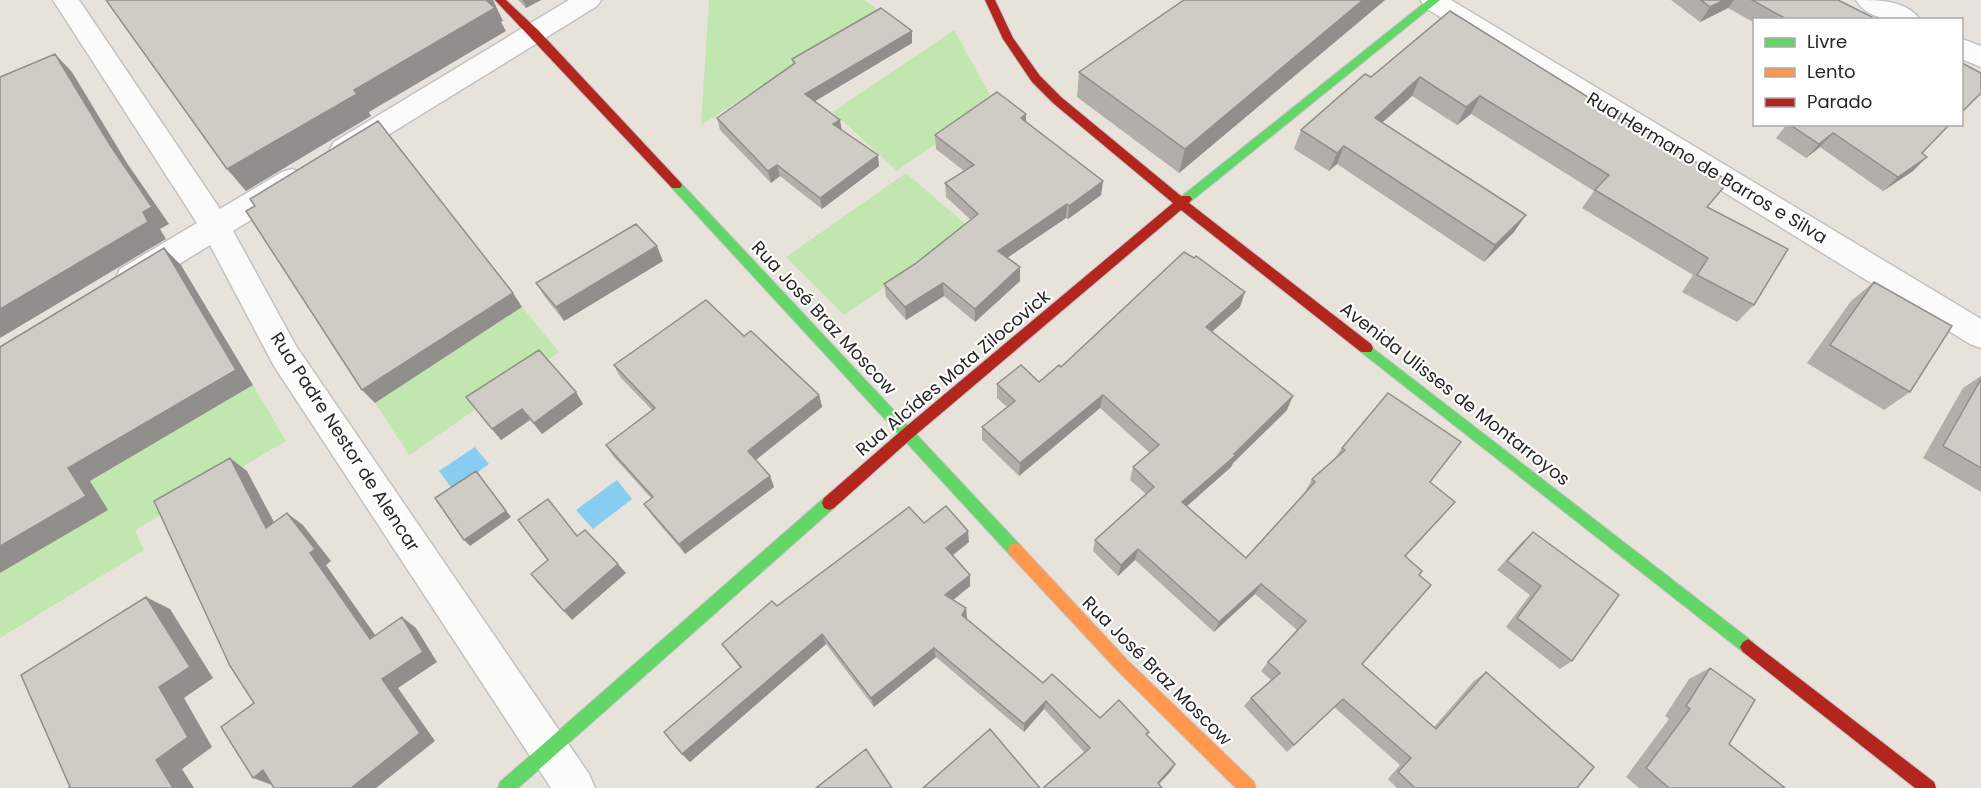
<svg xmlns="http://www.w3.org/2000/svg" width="1981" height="788" font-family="Poppins,sans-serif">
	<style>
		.green { fill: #c2e6af }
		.water { fill: #86cdf1 }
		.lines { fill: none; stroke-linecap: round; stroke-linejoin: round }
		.street-casing { stroke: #c2c2c2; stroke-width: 3 }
		.fast-casing { stroke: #c2c2c2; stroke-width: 2 }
		.slow-casing { stroke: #c2c2c2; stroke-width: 2 }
		.jam-casing { stroke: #c2c2c2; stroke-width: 2 }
		.street { fill: #fbfbfa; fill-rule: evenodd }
		.fast { fill: #63d668; fill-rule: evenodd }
		.slow { fill: #ff974d; fill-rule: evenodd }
		.jam { fill: #b3261e; fill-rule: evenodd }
		.wall { fill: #b2afaa }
		.shaded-wall { fill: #918f8b }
		.building { fill: #cfccc6; stroke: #918f8b; stroke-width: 1.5 }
		.labels { text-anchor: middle; stroke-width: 4.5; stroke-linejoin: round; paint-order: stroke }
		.street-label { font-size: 18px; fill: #272727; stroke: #fff }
	</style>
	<rect width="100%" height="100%" fill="#e7e3db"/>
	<!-- green -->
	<path class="green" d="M709,0H865L879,11L701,125Z
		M954,30L994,102L897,171L833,112Z
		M906,173L970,228L844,315L786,257Z
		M522,307L559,352L409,455L375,403Z
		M253,385L286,441L135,530L144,550L0,638V573L107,510L90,481Z"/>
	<!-- water -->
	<path class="water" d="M475,447L489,464L453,490L439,471Z
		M617,480L632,499L593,529L576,510Z"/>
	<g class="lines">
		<defs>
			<path id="street" d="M53,0H79L220,209L282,172L292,169L302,172L307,180L302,188L233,231L296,346L589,774L595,788H551L274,366L210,245L142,287L131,290L120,287L116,278L120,269L197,223Z
				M569,0H601L597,6L354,156L344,160L334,156L330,149L334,142Z
				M1421,0H1451L1981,319V348L1970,344L1424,7Z
				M1856,0C1878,0 1907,0 1920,20C1898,20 1869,22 1856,0Z
				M1962,39L1981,46V67L1962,59Z"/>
			<path id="fast" d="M1428,0H1440L1190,202H1182L1180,199L1182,196Z
				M676,180L680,182L1020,545L1022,550L1020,555L1015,557L1010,555L672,188L670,185L672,182Z
				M1366,343L1753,642L1756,647L1753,652L1748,655L1743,652L1361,352L1359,348L1361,344Z
				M829,496L834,498L836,503L834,508L518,788H498L500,782L824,498Z"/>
			<path id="slow" d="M1015,543L1020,545L1127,660L1254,782L1256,788H1236L1117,670L1010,555L1008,550L1010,545Z"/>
			<path id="jam" d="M495,0H506L538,30L680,182L682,185L680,188H672Z
				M985,0H995L1013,38L1040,76L1061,97L1181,196H1190L1192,199L1189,203L1371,344L1373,348L1371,352H1361L1181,210L912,438L834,508L829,510L824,508L822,503L824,498L902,430L1173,203L1053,103L1032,82L1003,39Z
				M1748,639L1934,782L1936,788H1915L1743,652L1740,647L1743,642Z"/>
		</defs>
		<!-- street casing -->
		<use href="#street" class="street-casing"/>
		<!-- fast casing -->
		<use href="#fast" class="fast-casing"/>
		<!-- slow casing -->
		<use href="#slow" class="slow-casing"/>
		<!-- jam casing -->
		<use href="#jam" class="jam-casing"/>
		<!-- street -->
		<use href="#street" class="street"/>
		<!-- fast -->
		<use href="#fast" class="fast"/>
		<!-- slow -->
		<use href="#slow" class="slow"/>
		<!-- jam -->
		<use href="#jam" class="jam"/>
	</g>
	<!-- wall -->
	<path class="wall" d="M518,0H541L526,8Z
		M1385,0L1179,173L1077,97L1079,72Z
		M1671,0H1838L1870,20H1755V23L1728,8L1700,22Z
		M1450,11L1591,99L1622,114L1619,119L1707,207L1754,305L1737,322L1682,292L1693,275L1582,208L1594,191L1471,114L1457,125L1412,96L1382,123L1514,232L1484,262L1337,164L1329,171L1294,149L1301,130L1371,77Z
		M912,43L815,101L841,130L879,166L822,209L780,176L771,183L720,130L717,118L793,64L792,59Z
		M1026,114V122L1103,181L1101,195L1068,219L1066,218L1007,258L1020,281L975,322L944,296L906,320L886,297L884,284L915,264L971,220L946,197L945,183L964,171L936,149L935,135Z
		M1787,124H1950L1922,153L1913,171L1883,191L1820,147L1806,158L1776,138Z
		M663,261L564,321L545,297L536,283Z
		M1874,282L1910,392L1884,410L1807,363L1851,301Z
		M1240,307L1212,332L1287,410L1233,463L1231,467L1187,506L1246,558L1306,492H1305L1312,479L1335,458L1342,448L1430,482L1455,502L1405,557L1419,575L1362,664L1434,727L1474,681L1486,672L1577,788H1397L1388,779L1400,765L1334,707L1287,752L1244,706L1251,698L1271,680L1261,671L1268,662L1297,630L1255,594L1214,632L1135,560L1118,576L1093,551L1095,540L1146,494L1130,480L1133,467L1150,453L1100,408L1019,476L982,440V427L1007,407L997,398V384L1039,382L1061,367Z
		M744,336L819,395L822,407L756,460L770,476L774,487L685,554L651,514L644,504L651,498L613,456L606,445L652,410L620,377L614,365Z
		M1981,376V492L1923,458L1963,388Z
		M576,392L583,404L542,434L530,420L501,440L466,397Z
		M924,523L969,542L952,555L970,575V586L953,600L967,618L966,619L1043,683L1100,718L1149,732L1147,735L1175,764L1171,771L1159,784L1084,752L1044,709L1024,732L936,657L874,707L826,644L690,762L682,754L740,668L722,644L777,606Z
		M1533,532L1572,661L1560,669L1506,627L1530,595L1497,570L1522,542Z
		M1710,668L1729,744L1785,788H1639L1626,777L1669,719L1665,716L1689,679Z"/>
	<!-- shaded-wall -->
	<path class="shaded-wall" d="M488,0H493L503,21L501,22L506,31L369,112L371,116L246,191L227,169L354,90Z
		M523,0H541L526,8Z
		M1363,0H1385L1179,173L1185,149Z
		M1724,0H1734L1728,8L1700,22L1710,7Z
		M912,31V43L807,106L805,94Z
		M55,54L72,72L127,163L169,224L160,229L166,239L0,338V309L110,145Z
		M1420,77L1412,96L1367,136L1375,118Z
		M1480,96L1471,114L1457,125L1466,107Z
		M1026,114V128L1021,118Z
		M840,120L842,131L833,124Z
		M1833,133L1820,147L1806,158L1819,144Z
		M1344,146L1337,164L1329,171L1337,153Z
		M878,155L879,166L822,209L820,198Z
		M1927,157L1913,171L1883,191L1898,177Z
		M777,165L780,176L771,183L768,171Z
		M1103,181L1101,195L1068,219L1069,206Z
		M1067,204L1066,218L998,264V251Z
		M1526,215L1514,232L1484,262L1495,245Z
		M657,246L663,261L564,321L556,307Z
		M164,248L181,265L253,385L90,481L108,510L0,573V546L68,468Z
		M1020,267V281L975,322V309Z
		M943,283L944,296L906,320L905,307Z
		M1245,292L1240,307L1201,341L1206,327Z
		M513,293L522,307L375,403L362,390Z
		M576,392L583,404L542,434L534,423Z
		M819,395L822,407L753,462L748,451Z
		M1103,395L1100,408L1019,476L1020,463Z
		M1293,396L1287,410L1233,463L1231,467L1178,514L1182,502L1234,454Z
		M522,409L530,420L501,440L492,429Z
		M230,458L247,471L283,539L266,528Z
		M476,471L511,517L470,546L464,540Z
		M770,476L774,487L685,554L679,544Z
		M287,513L303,525L331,561L326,565L385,649L370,639L310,553Z
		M968,531L969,542L947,560L946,548Z
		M1138,549L1135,560L1118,576L1121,565Z
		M618,564L626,573L572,620L564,611Z
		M970,575V586L946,606L945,595Z
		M1261,584L1255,594L1214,632L1219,622Z
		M146,597L170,609L213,678L184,698L212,747L182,769L194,788H173L156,760L159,687Z
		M966,608L967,618L962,626V615Z
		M402,617L416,628L437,662L398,688L435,741L376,788H351L382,679Z
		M822,634L826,644L690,762L682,754Z
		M934,648L936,657L874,707L871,698Z
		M1046,701L1044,709L1024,732V724Z
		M1175,764L1171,771L1155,788L1158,783Z
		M263,770L282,777L272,785L253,778Z"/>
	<!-- building -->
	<path class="building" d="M106,0H488L487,1L495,8L354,90L357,94L227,169Z
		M1184,0H1363L1185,149L1079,72Z
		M1701,0H1724L1710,7Z
		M1752,0H1838L1872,17L1870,20H1788Z
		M881,8L912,31L805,94L840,120L833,124L878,155L820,198L777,165L768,171L717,118L795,63L792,59Z
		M1450,11L1591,99L1593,97L1622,114L1618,118L1729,181L1707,207L1788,249L1754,305L1697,275L1708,258L1595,190L1609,175L1480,96L1466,107L1420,77L1375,118L1526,215L1495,245L1344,146L1337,153L1301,130L1365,74L1371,77Z
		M55,54L110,145L152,207L143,212L148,222L0,309V77Z
		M1962,63L1981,73V93L1962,112Z
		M997,92L1026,114L1021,118L1103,181L1069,206L1067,204L998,251L1020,267L975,309L943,283L905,307L884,284L915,264L978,214L945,183L974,165L935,135Z
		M378,121L513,293L362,390L246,211L255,206L250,199Z
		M1789,124H1950L1922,153L1927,157L1898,177L1833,133L1819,144Z
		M636,224L657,246L556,307L536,283Z
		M164,248L236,370L68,468L86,496L0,546V347Z
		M1184,252L1194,258L1196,256L1245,292L1206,327L1293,396L1234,454L1236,455L1182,502L1246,558L1315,482L1312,479L1345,450L1342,448L1388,393L1461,442L1430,482L1455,502L1405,556L1422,571L1419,575L1431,585L1362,664L1436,729L1486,672L1594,767L1577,788H1415L1398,772L1411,758L1343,699L1294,745L1251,698L1280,673L1268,662L1306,621L1261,584L1219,622L1138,549L1121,565L1095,540L1154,487L1133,467L1159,445L1103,395L1020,463L982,427L1015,401L997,384L1021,365L1039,382L1059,365L1061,367Z
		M1874,282L1952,326L1910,392L1830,345Z
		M706,300L744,336L751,331L819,395L748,451L770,476L679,544L644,504L653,497L606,445L655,408L614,365Z
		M539,350L576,392L534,423L522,409L492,429L466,397Z
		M1981,379V468L1943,446Z
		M230,458L266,528L287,513L315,549L310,553L370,639L402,617L423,652L382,679L420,733L351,788H274L263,770L253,778L221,727L254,703L230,666L154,501Z
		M476,471L506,511L464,540L435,498Z
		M548,499L577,536L585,530L618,564L564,611L531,574L548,560L518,520Z
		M946,506L968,531L946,548L970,575L945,595L966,608L962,615L1043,683L1052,674L1100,718L1119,700L1149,732L1146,734L1175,764L1158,783L1162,788H1043L1090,748L1046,701L1024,724L934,648L871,698L822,634L682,754L664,732L741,667L722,644L772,601L777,606L909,507L924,523Z
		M1533,532L1619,595L1572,661L1517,618L1541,586L1507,561Z
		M146,597L190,667L159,687L188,737L156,760L173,788H68L70,787L21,675Z
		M1710,668L1755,700L1729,744L1785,788H1669L1646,768L1690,709L1686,706Z
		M990,729L1040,788H923Z
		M866,749L892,788H816Z"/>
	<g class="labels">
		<!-- street labels -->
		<g class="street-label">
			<text transform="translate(1707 168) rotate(31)" y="6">Rua Hermano de Barros e Silva</text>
			<text transform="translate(824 318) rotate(47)" y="6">Rua José Braz Moscow</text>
			<text transform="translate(953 373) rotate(-40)" y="6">Rua Alcídes Mota Zilocovick</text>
			<text transform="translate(1455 394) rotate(38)" y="6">Avenida Ulisses de Montarroyos</text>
			<text transform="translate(345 442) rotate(57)" y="6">Rua Padre Nestor de Alencar</text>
			<text transform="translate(1157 671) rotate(45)" y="6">Rua José Braz Moscow</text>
		</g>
	</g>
	<!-- legend -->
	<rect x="1753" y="18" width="210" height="108" fill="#ffffff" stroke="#a9a9a9" stroke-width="1.5"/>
	<rect x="1765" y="38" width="30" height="9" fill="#63d668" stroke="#a9a9a9" stroke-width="1.5"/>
	<text x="1807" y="48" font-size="18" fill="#272727">Livre</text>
	<rect x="1765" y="68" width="30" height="9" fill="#ff974d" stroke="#a9a9a9" stroke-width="1.5"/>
	<text x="1807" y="78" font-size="18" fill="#272727">Lento</text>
	<rect x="1765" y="98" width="30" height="9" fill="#b3261e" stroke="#a9a9a9" stroke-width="1.5"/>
	<text x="1807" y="108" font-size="18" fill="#272727">Parado</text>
</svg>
